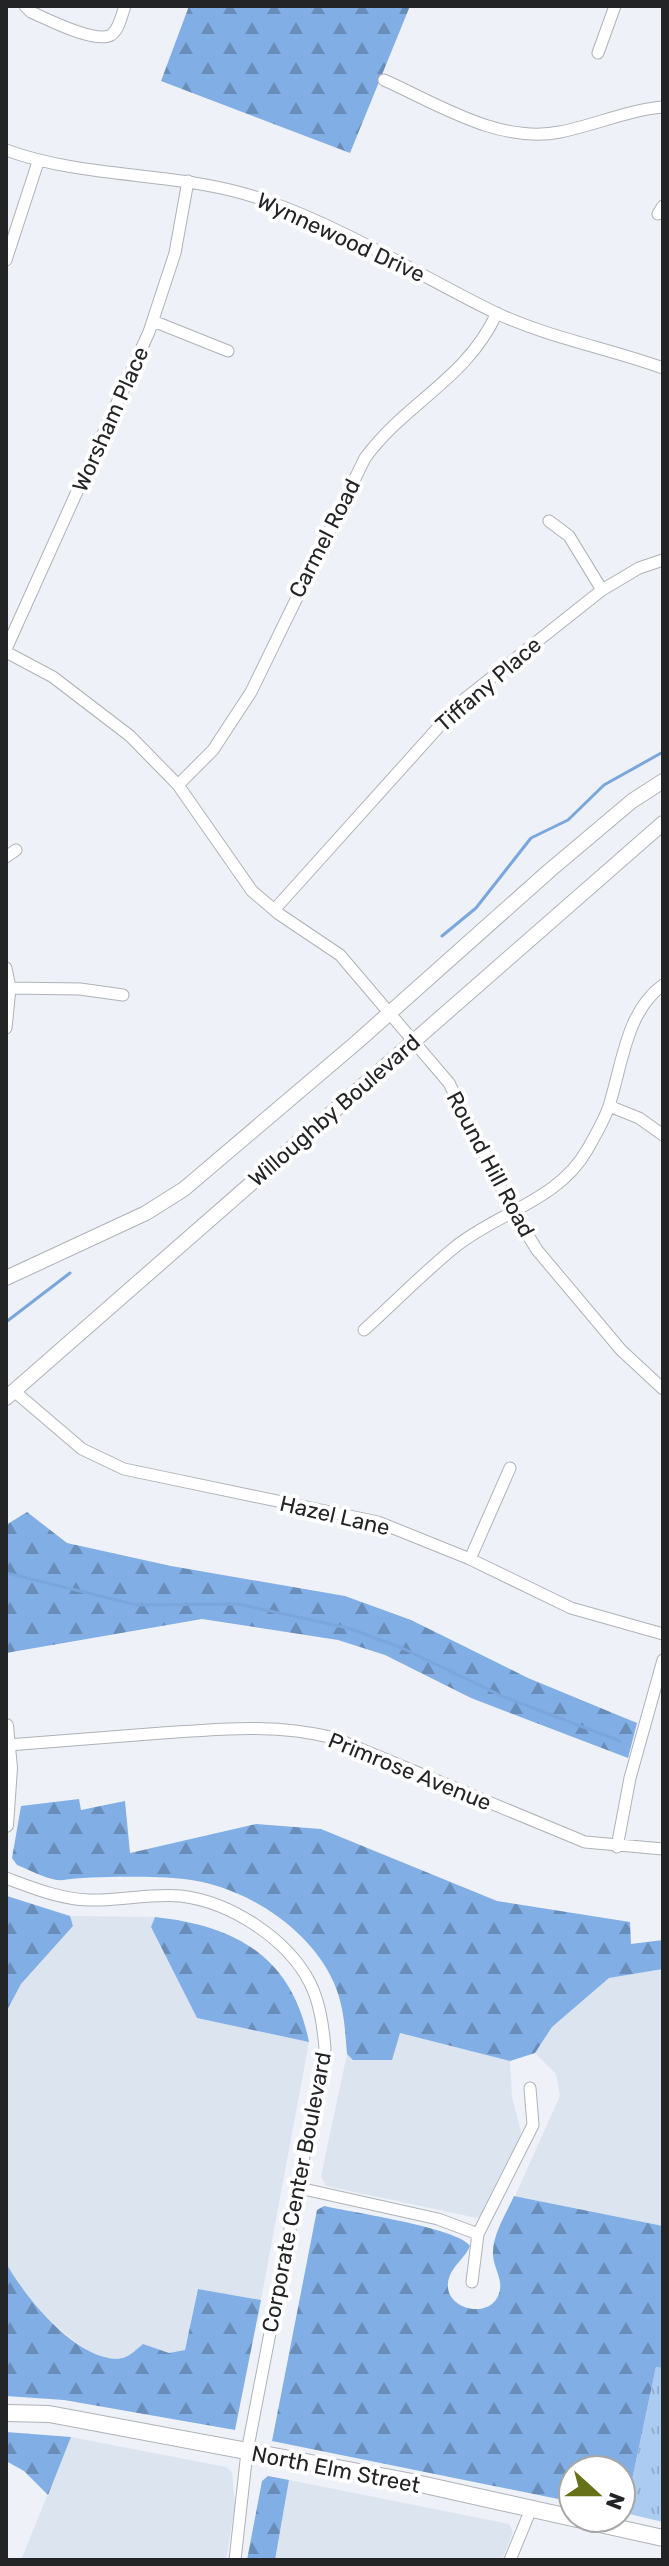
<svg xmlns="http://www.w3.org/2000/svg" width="669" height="2566" font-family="Rubik,sans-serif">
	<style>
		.built { fill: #dbe4ef }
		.grass { fill: url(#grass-tufts) }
		.forest { fill: url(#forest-firs) }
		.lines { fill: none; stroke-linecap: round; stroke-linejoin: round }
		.stream { stroke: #7aa6dd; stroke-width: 3 }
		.minor-casing { stroke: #aeb2b7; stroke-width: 13 }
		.tertiary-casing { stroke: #aeb2b7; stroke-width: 16 }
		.secondary-casing { stroke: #aeb2b7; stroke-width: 18 }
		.minor { stroke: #fff; stroke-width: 11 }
		.tertiary { stroke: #fff; stroke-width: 14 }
		.secondary { stroke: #fff; stroke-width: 16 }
		.labels { text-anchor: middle; stroke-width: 8; stroke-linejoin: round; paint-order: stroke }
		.street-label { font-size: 22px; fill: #232426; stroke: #fff }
	</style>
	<defs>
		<pattern id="grass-tufts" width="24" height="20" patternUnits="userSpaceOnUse" patternTransform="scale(2)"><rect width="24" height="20" fill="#accbf0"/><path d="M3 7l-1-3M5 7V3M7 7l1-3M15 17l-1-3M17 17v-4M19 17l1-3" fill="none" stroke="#94aece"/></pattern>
		<pattern id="forest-firs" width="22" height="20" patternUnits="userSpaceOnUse" patternTransform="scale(2)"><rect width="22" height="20" fill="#81aee5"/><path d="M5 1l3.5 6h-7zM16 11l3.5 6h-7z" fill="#698db9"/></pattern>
	</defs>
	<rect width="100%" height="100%" fill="#eef2f8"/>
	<!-- built -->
	<path class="built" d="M70,1916L155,1917L151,1927L197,2018L309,2042L261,2300L198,2289L185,2350L169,2353L143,2344L126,2358H106L90,2353L52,2323L17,2284L6,2263V2012L21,1984L73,1926Z
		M663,1969V2226L515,2196L560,2096L556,2074L535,2053L552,2027L609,1978Z
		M400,2033L510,2061L512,2097L521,2132L516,2151L483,2214L477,2218L326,2186L321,2176L347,2054L354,2060Z
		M71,2437L226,2467L232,2472L235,2505L226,2560H21Z
		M289,2480L509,2524L513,2532L502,2560H275Z"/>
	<!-- grass -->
	<path class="grass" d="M656,2367L663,2368V2522L625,2513Z"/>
	<!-- forest -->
	<path class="forest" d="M189,6H410L350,153L161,81Z
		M27,1512L67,1543L171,1566L345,1596L411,1620L528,1678L637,1723L628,1758L471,1698L385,1655L338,1640L202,1619L6,1653V1525Z
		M79,1799L81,1810L125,1801L130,1853L256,1824L321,1829L497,1901L630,1922L631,1944L663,1940V1969L609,1978L552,2027L535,2053L510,2061L400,2033L392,2060H353L347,2054C345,2029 344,2006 334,1983C310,1928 243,1885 184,1879C155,1876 90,1876 63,1880C51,1882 28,1869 17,1865L12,1858L21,1806Z
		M7,1896L70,1916L73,1926L21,1984L6,2012Z
		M155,1917C237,1926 292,1957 309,2042L197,2018L151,1927Z
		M514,2196L663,2226V2368L656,2367L625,2513L621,2512V2470H573V2502L272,2441L317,2210L324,2206C350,2212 459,2228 470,2246C464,2260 450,2267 448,2283C445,2308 485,2319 497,2298C506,2282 494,2271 493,2255C492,2235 506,2214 514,2196Z
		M6,2263C24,2296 80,2366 123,2358C130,2356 137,2349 143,2344L169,2353L185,2350L198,2289L261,2300L235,2430L64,2400L6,2396Z
		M6,2432L71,2437L48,2495L24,2471L6,2461Z
		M268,2476L289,2480L275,2560H247L262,2481Z"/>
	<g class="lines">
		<!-- stream -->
		<path class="stream" d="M442,936L476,908L531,838L568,820L604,785L663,752
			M6,1322L70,1273
			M6,1573L137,1605L238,1604L348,1628L402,1648L504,1697L620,1741"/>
		<defs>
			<path id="minor" d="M25,6L31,12C47,19 95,44 111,35C119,30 122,14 125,6
				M598,53L615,6
				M384,80C438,104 499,144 560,132C595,125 628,110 663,107
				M6,150C91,181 182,170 267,201C347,229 420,276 496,313C550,338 607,348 663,368
				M658,214L663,206
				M6,260L38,162
				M153,321L228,351
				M549,521L569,536L602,590
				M6,649L149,332L175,253L188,181
				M6,652L53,677L130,736L178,785L252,891L279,914L340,955L449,1083L513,1211L537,1250L621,1350L663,1389
				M178,785L213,750L251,692L365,458C407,401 466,380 497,313
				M6,857L16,850
				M275,909L462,701L602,590L639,568L663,560
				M6,968L10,988L6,1028
				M10,988L80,989L123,995
				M609,1106L639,1118L663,1135
				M364,1330C394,1303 423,1273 455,1247C497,1213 559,1200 587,1150C595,1136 604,1121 609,1106C622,1066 626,1011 663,985
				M14,1391L82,1449L124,1469L378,1522L470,1559L571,1608L663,1634
				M470,1559L510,1468
				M8,1745C60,1741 111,1737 162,1733C221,1729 276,1723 334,1738L585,1842L663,1849
				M617,1847L630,1778L663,1660
				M6,1878C33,1888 60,1899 89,1900C120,1901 150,1893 181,1896C230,1902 287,1938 310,1983C320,2003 323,2026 325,2048L247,2452L235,2560
				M299,2188L438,2219L478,2234
				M472,2282L478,2234L533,2125L530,2088
				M510,2560L531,2509"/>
			<path id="tertiary" d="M6,1278L146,1213L184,1189L357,1042L549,871L632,801L663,781
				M6,1398L663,823
				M6,1726L10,1768L6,1825"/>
			<path id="secondary" d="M6,2413L49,2414L407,2481L663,2538"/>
		</defs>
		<!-- minor casing -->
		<use href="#minor" class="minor-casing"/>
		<!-- tertiary casing -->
		<use href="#tertiary" class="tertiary-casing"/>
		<!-- secondary casing -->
		<use href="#secondary" class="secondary-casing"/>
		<!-- minor -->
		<use href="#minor" class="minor"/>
		<!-- tertiary -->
		<use href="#tertiary" class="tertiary"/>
		<!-- secondary -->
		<use href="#secondary" class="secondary"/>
	</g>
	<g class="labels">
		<!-- street labels -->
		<g class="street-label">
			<text transform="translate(341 237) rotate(25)" y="8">Wynnewood Drive</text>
			<text transform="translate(110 419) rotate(-66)" y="8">Worsham Place</text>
			<text transform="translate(324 538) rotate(-63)" y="8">Carmel Road</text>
			<text transform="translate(488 684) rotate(-41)" y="8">Tiffany Place</text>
			<text transform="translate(334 1110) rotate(-41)" y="8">Willoughby Boulevard</text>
			<text transform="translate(491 1164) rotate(62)" y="8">Round Hill Road</text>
			<text transform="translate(335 1515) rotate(13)" y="8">Hazel Lane</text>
			<text transform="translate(410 1771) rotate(22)" y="8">Primrose Avenue</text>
			<text transform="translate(296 2192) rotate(-79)" y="8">Corporate Center Boulevard</text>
			<text transform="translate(336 2469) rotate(11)" y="8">North Elm Street</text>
		</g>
	</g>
	<!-- border -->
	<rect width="669" height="2566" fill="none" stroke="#232426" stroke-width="16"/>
	<!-- north arrow -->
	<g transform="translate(597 2494) rotate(111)"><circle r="38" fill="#ffffff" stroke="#a7a7a8" stroke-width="2"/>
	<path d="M0-6L14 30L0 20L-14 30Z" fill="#67711a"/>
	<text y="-12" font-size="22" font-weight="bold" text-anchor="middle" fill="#232426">N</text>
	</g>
</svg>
